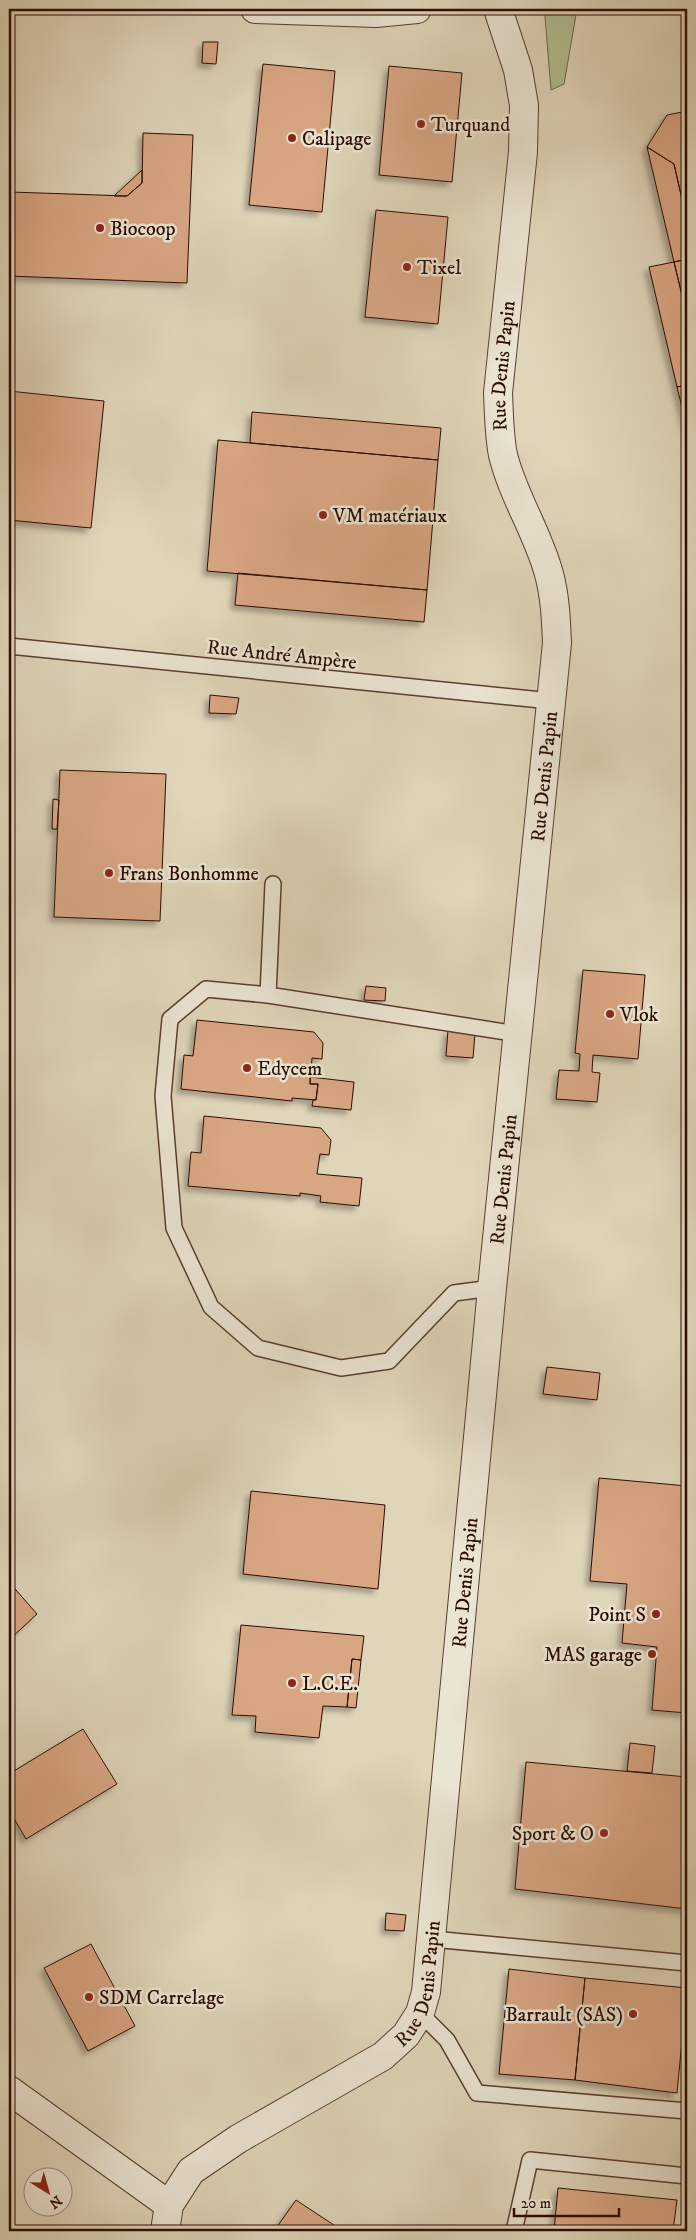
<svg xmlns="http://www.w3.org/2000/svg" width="696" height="2240" font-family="'IM FELL DW Pica',serif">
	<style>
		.green { fill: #b0be91; stroke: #6e6549 }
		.building { fill: #d9a684; stroke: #2c0c01; filter: url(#shadow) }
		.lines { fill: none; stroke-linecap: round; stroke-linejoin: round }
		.service-casing { stroke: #593e2f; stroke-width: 18 }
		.minor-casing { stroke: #593e2f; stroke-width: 30 }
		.service { stroke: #eae4d2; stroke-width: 15 }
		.minor { stroke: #eae4d2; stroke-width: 28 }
		.poi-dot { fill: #8f2418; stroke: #eae4d2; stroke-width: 2 }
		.labels { text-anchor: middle; stroke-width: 5; stroke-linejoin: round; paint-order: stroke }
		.poi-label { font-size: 20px; fill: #2c0c01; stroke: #eae4d2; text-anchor: start }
		.street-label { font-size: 20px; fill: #2c0c01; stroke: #eae4d2 }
	</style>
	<defs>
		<filter id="shadow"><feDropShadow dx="-4.5" dy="4.5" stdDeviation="2.5" flood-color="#0004"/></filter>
	</defs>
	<rect width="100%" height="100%" fill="#dfd5b9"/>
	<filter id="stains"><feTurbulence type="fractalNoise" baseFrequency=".004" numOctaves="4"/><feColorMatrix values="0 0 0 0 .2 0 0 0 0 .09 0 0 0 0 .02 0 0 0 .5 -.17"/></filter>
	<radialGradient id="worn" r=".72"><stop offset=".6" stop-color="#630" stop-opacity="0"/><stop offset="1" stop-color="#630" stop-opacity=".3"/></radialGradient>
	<!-- green -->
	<path class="green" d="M549,9H577L564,84L551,90L545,17Z"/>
	<!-- building -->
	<path class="building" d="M203,42H218L216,64L202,63Z
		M263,64L335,71L322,212L249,205Z
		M389,66L462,73L452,182L379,175Z
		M687,111V221L674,164L647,147L667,115Z
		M143,133L193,135L187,283L9,276L11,192L127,196L142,183Z
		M647,147L674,164L687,221V259L674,262Z
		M142,170V183L127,196H114Z
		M376,210L448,217L438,324L365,317Z
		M687,259V316L674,262Z
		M674,262L687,316V385L677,387L649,267Z
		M687,385V428L677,387Z
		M9,391L104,401L91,528L9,520Z
		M252,412L441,428L438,460L250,443Z
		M218,440L438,460L427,590L207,571Z
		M238,573L427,590L424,622L235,605Z
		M210,695L239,698L236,714L209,713Z
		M60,770L166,774L160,921L54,917Z
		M53,799L59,800L57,829H52Z
		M583,970L645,975L638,1059L593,1055L592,1072L600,1073L597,1102L556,1099L559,1070L579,1071L580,1054L575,1053Z
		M366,986L386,988L385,1001L364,1000Z
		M197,1020L314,1032L323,1043L322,1059L312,1058L310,1084H318L316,1100L292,1098V1101L181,1089L184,1055L193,1056Z
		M448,1030L475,1033L473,1058L446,1056Z
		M310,1077L354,1082L351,1110L312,1106L313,1100H316L318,1084H310Z
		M204,1116L321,1128L331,1140L329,1155L320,1154L317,1174L362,1178L359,1206L320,1202L321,1196L300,1193V1196L188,1186L191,1152L201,1153Z
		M547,1367L600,1373L597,1400L543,1394Z
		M599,1478L687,1486V1713L652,1710L657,1647L622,1643L627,1584L590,1581Z
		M251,1491L385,1505L378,1589L243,1574Z
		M9,1582L37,1614L9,1640Z
		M241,1625L364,1636L361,1660L352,1659L347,1707L323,1706L319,1738L255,1732L256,1716L232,1715Z
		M352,1659L361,1660L356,1708L347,1707Z
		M83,1729L117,1784L26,1839L9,1810V1774Z
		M630,1743L655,1746L652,1773L627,1771Z
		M526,1762L687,1777V1909L515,1889Z
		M386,1913L406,1915L404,1931L385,1930Z
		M91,1944L135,2026L88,2051L44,1968Z
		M509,1969L585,1978L575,2080L499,2074Z
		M585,1978L687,1988L677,2093L575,2080Z
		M558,2188L677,2200L673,2231H554Z
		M296,2200L343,2231H274Z"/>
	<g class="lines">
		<defs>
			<path id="service" d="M9,646L551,701
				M268,995L273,884
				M492,1288L454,1293L389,1361L341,1368L258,1348L211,1307L174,1228L163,1096L170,1019L206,989L268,995L518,1034
				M432,1939L687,1963
				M420,2013L447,2040L477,2093L687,2111
				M514,2231L530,2160L687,2176"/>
			<g id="minor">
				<path d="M255,9L376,13L417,9"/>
				<path d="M9,2090L169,2205"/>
				<path id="s1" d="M165,2231L169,2205L191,2171L238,2139L383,2056L406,2035L420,2013L426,1992L492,1288L557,643C556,619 555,596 549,574C538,533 513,496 503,455C499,435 499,414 498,393L523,152L524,105L518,70L498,9"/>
			</g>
		</defs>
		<!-- service casing -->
		<use href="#service" class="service-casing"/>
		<!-- minor casing -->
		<use href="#minor" class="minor-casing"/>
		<!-- service -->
		<use href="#service" class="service"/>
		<!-- minor -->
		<use href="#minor" class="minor"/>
	</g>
	<!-- markers -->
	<g class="poi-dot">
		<circle cx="421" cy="124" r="5"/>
		<circle cx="292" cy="138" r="5"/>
		<circle cx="100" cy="228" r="5"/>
		<circle cx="407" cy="267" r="5"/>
		<circle cx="323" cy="515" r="5"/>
		<circle cx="109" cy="873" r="5"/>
		<circle cx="610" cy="1014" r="5"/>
		<circle cx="247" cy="1068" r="5"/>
		<circle cx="656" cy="1614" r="5"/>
		<circle cx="652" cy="1654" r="5"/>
		<circle cx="292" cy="1683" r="5"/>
		<circle cx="604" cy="1833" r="5"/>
		<circle cx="89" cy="1997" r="5"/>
		<circle cx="633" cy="2014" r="5"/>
	</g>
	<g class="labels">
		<!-- poi labels -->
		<g class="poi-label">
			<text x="431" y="131">Turquand</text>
			<text x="302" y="145">Calipage</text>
			<text x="110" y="235">Biocoop</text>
			<text x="417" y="274">Tixel</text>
			<text x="333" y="522">VM matériaux</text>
			<text x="119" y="880">Frans Bonhomme</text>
			<text x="620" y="1021">Vlok</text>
			<text x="257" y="1075">Edycem</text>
			<text x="646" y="1621" text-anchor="end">Point S</text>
			<text x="642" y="1661" text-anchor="end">MAS garage</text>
			<text x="302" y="1690">L.C.E.</text>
			<text x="594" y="1840" text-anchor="end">Sport &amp; O</text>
			<text x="99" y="2004">SDM Carrelage</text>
			<text x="623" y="2021" text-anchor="end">Barrault (SAS)</text>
		</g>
		<!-- street labels -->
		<g class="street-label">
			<text dy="7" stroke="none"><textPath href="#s1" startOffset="2012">Rue Denis Papin</textPath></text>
			<text transform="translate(282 654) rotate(6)" y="7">Rue André Ampère</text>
			<text dy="7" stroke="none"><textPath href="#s1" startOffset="1591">Rue Denis Papin</textPath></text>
			<text dy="7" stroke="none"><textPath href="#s1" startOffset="1186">Rue Denis Papin</textPath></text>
			<text dy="7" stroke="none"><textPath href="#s1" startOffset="781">Rue Denis Papin</textPath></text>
			<text dy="7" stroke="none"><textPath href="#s1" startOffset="376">Rue Denis Papin</textPath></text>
		</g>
	</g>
	<!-- margin -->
	<rect width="696" height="2240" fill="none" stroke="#dfd5b9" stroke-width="30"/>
	<rect x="10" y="10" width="676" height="2220" fill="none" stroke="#2c0c01" stroke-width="2.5"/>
	<rect x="15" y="15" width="666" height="2210" fill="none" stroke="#2c0c01"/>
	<!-- north arrow -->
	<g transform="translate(48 2192) rotate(143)"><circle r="24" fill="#eae4d2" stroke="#9e8e7e"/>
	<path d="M0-4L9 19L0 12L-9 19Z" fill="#8f2418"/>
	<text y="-8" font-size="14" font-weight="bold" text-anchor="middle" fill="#2c0c01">N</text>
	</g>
	<!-- scale -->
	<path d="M514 2208v8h105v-8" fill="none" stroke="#2c0c01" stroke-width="2.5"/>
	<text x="521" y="2208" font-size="15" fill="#2c0c01" stroke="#eae4d2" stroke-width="4" paint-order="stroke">20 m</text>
	<rect width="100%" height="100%" filter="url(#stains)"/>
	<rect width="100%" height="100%" fill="url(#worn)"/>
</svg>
